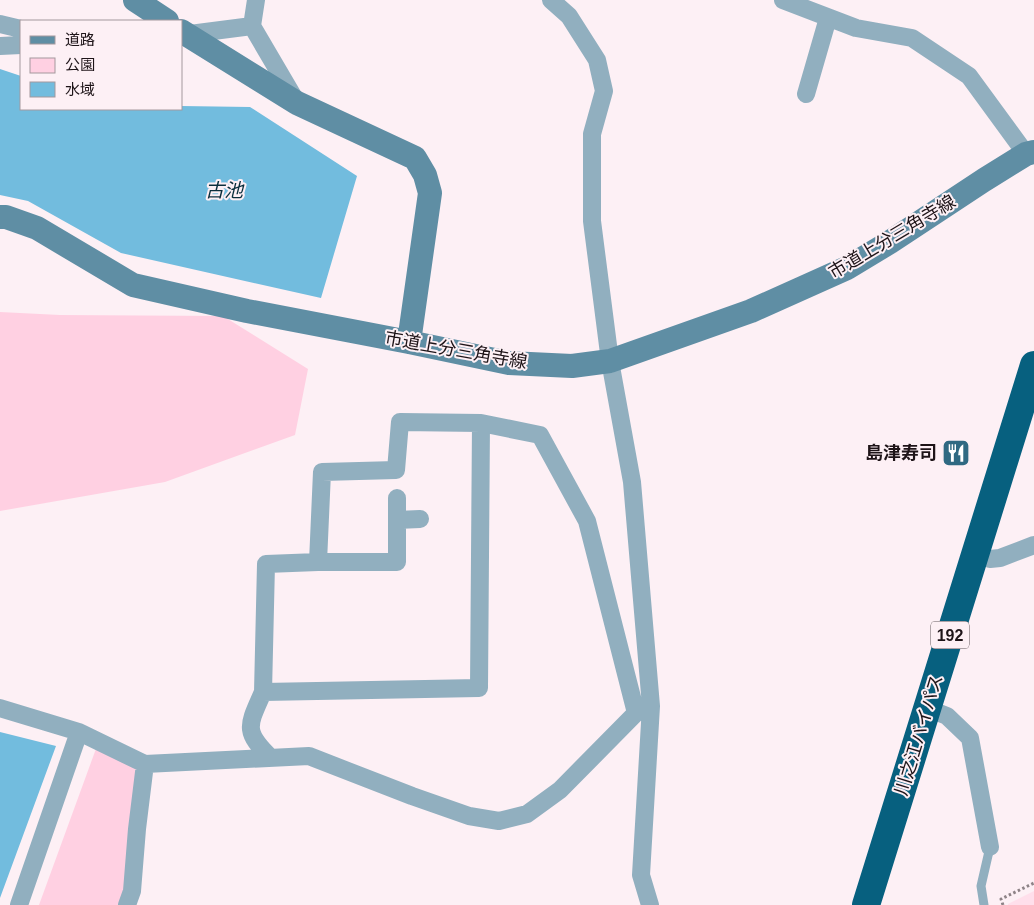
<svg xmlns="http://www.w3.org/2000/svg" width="1034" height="905" font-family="Helvetica,'Noto Sans JP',sans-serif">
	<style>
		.built { fill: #ffdfeb }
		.green { fill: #ffd0e2 }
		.water { fill: #72bcde }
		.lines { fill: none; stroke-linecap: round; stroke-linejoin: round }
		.path { stroke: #8e8387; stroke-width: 3; stroke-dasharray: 2.5 2.5; stroke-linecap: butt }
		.lane { stroke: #91afbf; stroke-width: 9 }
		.street { stroke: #91afbf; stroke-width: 18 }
		.secondary { stroke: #5f8ea4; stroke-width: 24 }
		.highway { stroke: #07607f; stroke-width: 28 }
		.labels { text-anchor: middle; stroke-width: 4; stroke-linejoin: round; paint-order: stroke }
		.shield { fill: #fdf0f5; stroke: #61565a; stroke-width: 1 }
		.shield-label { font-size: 16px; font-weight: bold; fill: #1e1418 }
		.street-label { font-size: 18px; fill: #1e1418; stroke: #fdf0f5 }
		.poi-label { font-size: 18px; font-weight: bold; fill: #1e1418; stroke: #fdf0f5; text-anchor: end }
		.water-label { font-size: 19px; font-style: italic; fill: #0b2f3d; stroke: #fdf0f5 }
	</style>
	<rect width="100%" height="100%" fill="#fdf0f5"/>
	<!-- built -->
	<path class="built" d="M1034,891V905H1008V904Z"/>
	<!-- green -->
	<path class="green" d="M0,312L60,315L223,316L308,369L295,435L165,482L0,511Z
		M97,746L140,767L124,905H39Z"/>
	<!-- water -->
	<path class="water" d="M0,69L21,76V109H181V106L250,107L357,176L321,298L121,253L28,201L0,195Z
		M0,732L56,746L0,898Z"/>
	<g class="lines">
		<!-- path -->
		<path class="path" d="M1003,905L1001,899L1034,883"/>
		<!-- lane -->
		<path class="lane" d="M984,905L981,886L990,847"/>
		<!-- street -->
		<path class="street" d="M551,0L569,16L597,60L604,91L592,134V221L610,361L632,482L651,706L641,875L650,905
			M783,0L856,28L912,38L969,76L1026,154
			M0,24L21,29
			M252,26L296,101
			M182,35L252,26L256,0
			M0,46L21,45
			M806,94L828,18
			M397,520L420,519
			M990,559L1000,558L1034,545
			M318,562H397V498
			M263,692L266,564L318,562L322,472L396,470L400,422L481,423L540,435L587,521L636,713
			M0,708L79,732L145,764L309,756L412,796L469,816L499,821L527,814L560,790L636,713L645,709
			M927,708L947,716L970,738L990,847
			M271,758C243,731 248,726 263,692L479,688L481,423
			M19,905L79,732
			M127,905L132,891L137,829L145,764"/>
		<!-- secondary -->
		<path class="secondary" d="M135,0L167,21
			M181,31L297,103L415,158L425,175L430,193L409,342
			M0,217H6L37,228L133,285L247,311L409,342L509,363L572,366L610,361L751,311L847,268L890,242L984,180L1026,154L1034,152"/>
		<!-- highway -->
		<path class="highway" d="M866,905L1034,365"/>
	</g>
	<!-- icons -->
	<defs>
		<symbol id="restaurant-square" viewBox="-11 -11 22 22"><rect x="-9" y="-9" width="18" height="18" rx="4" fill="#2f6982" stroke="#fdf0f5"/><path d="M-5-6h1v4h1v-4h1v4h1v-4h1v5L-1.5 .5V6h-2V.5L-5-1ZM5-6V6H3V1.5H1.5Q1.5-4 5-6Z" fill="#fff"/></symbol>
	</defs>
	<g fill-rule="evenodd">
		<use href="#restaurant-square" x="940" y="437" width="32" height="32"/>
	</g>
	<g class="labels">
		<!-- shield labels -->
		<rect class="shield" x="931" y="621.5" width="38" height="27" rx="4"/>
		<g class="shield-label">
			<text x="950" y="641">192</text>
		</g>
		<!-- street labels -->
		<g class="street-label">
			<text transform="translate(892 237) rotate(-31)" y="6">市道上分三角寺線</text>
			<text transform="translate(456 350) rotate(10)" y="6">市道上分三角寺線</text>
			<text transform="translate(919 735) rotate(-73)" y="6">川之江バイパス</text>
		</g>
		<!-- poi labels -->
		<g class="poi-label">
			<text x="937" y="459">島津寿司</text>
		</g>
		<!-- water labels -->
		<g class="water-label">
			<text x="224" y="197">古池</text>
		</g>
	</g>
	<!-- legend -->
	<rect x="20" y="20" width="162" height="90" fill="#fdf0f5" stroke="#a4989d"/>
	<rect x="30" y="36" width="25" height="8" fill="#5f8ea4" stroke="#a4989d"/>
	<text x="65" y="45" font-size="15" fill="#1e1418">道路</text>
	<rect x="30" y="58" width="25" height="15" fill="#ffd0e2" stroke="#a4989d"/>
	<text x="65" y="70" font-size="15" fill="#1e1418">公園</text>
	<rect x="30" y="82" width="25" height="15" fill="#72bcde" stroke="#a4989d"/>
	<text x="65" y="95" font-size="15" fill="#1e1418">水域</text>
</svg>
